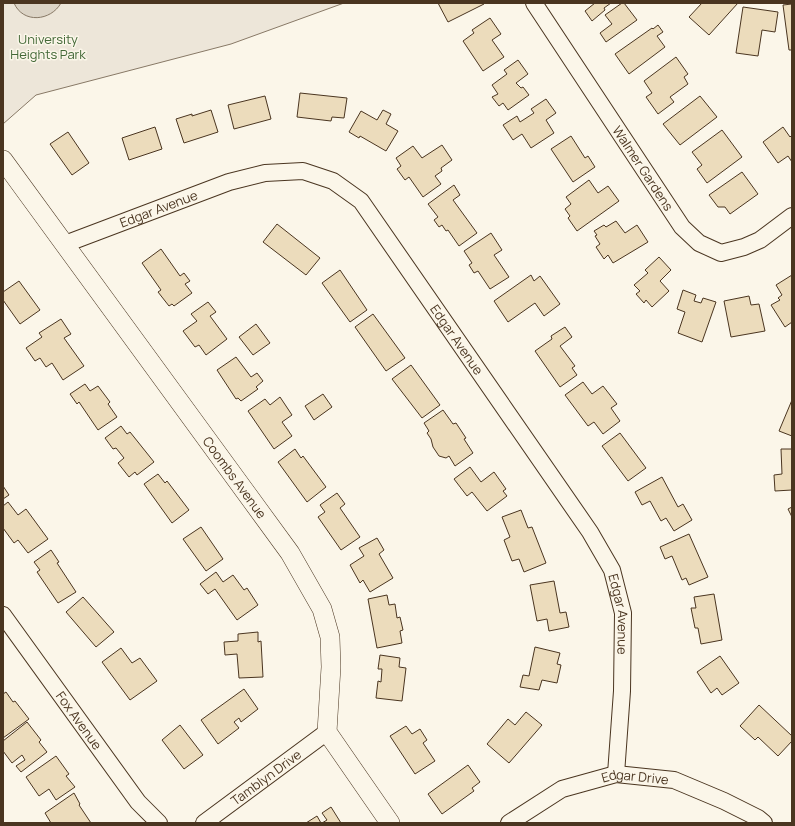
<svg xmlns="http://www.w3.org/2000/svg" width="795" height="826" font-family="Manrope,sans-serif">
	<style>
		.green { fill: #ede6d9; stroke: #887966 }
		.water { fill: #dcd4c6; stroke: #887966 }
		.building { fill: #ecdcbc; stroke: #4a3520 }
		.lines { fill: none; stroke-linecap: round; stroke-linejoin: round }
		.minor-casing { stroke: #4a3520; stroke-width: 18 }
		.tertiary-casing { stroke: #4a3520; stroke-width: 20 }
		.minor { stroke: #fbf6e9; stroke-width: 16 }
		.tertiary { stroke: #fbf6e9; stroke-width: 19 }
		.labels { text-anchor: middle; stroke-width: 3; stroke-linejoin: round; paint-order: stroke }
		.park-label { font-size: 13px; fill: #436837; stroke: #fbf6e9 }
		.street-label { font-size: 13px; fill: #4a3520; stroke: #fbf6e9 }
	</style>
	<rect width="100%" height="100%" fill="#fbf6e9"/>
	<!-- green -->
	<path class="green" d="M3,3H344L231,44L36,95L3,124Z"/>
	<!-- water -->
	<path class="water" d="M14,3H61C51,21 23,24 14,3Z"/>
	<!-- building -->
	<path class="building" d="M438,3H483L484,4L448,22Z
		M595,3H611L604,8L605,10L592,21L585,11Z
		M622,3H624L637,20L606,42L600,33L612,24L605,15Z
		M702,3H738L709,35L689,17Z
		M792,4V50H789L783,5Z
		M743,7L778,12L775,32L762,30L758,56L736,53Z
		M490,18L501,34L492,40L504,57L483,71L463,41L474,33L472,30Z
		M658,25L663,32L657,36L665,47L629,74L615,54L652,28L653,29Z
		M676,57L688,74L684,77L688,84L670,97L674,102L658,114L646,97L652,93L644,81Z
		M518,60L528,74L516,83L521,88L523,87L529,95L508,110L503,103L499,106L492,97L498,94L492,85L507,74L504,70Z
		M300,93L347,98L344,118L332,117L331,121L297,117Z
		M265,96L271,119L234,129L228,105Z
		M700,96L717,117L680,145L663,124Z
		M546,99L556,113L546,120L554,133L531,148L522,134L513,140L503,125L517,116L520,122L534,113L531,109Z
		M211,110L218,132L184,143L176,119L192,114V116Z
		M383,110L391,114L386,124L398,131L386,151L360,136L359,138L349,132L361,111L377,120Z
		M155,127L162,149L129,160L122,138Z
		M783,127L790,137L792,135V162L788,156L778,163L763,142Z
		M722,130L742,157L707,183L697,169L702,165L692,152Z
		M68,132L89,163L72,175L50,144Z
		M571,136L585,158L588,156L595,167L573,182L551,149Z
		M442,145L452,160L441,168L442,171L435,176L441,184L423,197L409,177L405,180L397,169L401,166L396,158L413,146L422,158Z
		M742,172L758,194L730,214L725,207H718L709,195Z
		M589,180L598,193L608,186L619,201L577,231L568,218L570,216L565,209L571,204L566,197Z
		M454,185L460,195L453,200L477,233L459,246L448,230L446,231L442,225L439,227L434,220L438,217L428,204Z
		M616,221L625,233L637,225L648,242L613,263L608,255L604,259L596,247L600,244L595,236L597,235L594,231L604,225L606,227Z
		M277,224L320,258L306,275L263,242Z
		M491,233L502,250L494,255L509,277L490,289L478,271L474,273L469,265L472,263L464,251Z
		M161,249L180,276L184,273L190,281L185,284L192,293L174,306L172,304L169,306L158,292L161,290L142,263Z
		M659,257L671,270L660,281L669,291L652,307L646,300L644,303L636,294L640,291L634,285L648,273L645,270Z
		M340,270L367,310L350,322L322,283Z
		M531,275L534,281L540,276L560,304L544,316L535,303L508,322L494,301Z
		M792,275V322L785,327L771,305L780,300L778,298L782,295L776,285Z
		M19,281L40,310L20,324L3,300V292Z
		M683,290L696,295L694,301L701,303L703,298L716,302L702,342L678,333L685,312L677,309Z
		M749,296L751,305L759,304L765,331L731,337L724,301Z
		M208,302L216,312L210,316L227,339L206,355L199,345L195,347L183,331L197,321L191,314Z
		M373,314L405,358L386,371L355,327Z
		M61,319L71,334L64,338L84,366L63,380L52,363L46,367L40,358L35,361L26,348L42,337L39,333Z
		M256,324L270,343L253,355L239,337Z
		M565,327L572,337L560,346L575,366L572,368L577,375L560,387L535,351L552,339L551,336Z
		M236,357L251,377L257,373L263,381L256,387L258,389L241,401L238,398L236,399L217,370Z
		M411,365L440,405L422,418L392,379Z
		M583,382L592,394L603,386L617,404L611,408L620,421L603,434L594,422L588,426L565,395Z
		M85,384L90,391L98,386L110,402L108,404L117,417L98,430L79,402L77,404L70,394Z
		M323,394L332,407L314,420L305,406Z
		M280,397L292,415L282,422L292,436L274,449L248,411L265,399L270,405Z
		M792,400V436L779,431Z
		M443,410L453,424L456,423L466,438L464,439L473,453L455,466L449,456L446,458L439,456L433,447L431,439L427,433L429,431L424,423Z
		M121,426L127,434L130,432L154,462L137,475L135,472L129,477L118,463L124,458L116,448L113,449L105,438Z
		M620,433L646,468L628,481L602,446Z
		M295,449L301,458L303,456L326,487L307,502L278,462Z
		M781,449H792V490L775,491L774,475L782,474Z
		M470,467L481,482L494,472L506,489L503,491L507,496L487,511L472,492L467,496L454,479Z
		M158,474L165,483L167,481L189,510L172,523L144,484Z
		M662,477L678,507L683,504L692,520L674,531L666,518L661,521L650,501L642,505L635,492Z
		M3,486L9,495L3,499Z
		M337,493L345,504L340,508L360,537L341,550L318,517L325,512L320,505Z
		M8,502L18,515L26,509L48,539L28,553L18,540L14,543L3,528V506Z
		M792,507V517L788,509Z
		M521,510L528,528L532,527L546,563L524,572L519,559L512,561L504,540L510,537L502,517Z
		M201,527L223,559L206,571L183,539Z
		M689,534L708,577L689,585L686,578L682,580L672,556L665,559L660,547Z
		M377,538L384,550L379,554L393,578L370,592L363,580L360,583L350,565L364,556L359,548Z
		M51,550L59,562L57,563L76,592L58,603L37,572L40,570L34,562Z
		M216,572L223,582L233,575L244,590L247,588L258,605L237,620L215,589L208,594L200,584Z
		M554,581L560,613L566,612L569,627L549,631L547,619L537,621L530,585Z
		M714,594L722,640L701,644L698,628H695L691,608H696L694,597Z
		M387,595L389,605L395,604L397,618L400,617L403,630L400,631L402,643L377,648L368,599Z
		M83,597L114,632L96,647L66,612Z
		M258,632V642L261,641L263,677L239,678L237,654L225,655L224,642L238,641V634Z
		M535,647L560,653L557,664L561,665L557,683L542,680L539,690L520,687L523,675L529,676Z
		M121,648L132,663L140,658L157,681L130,700L102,662Z
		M380,655L400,658L399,667L406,668L402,701L376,698L378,681L381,682L382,669H378Z
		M720,656L739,683L722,695L717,688L711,693L697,672Z
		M244,689L258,709L241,722L239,718L234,722L239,728L218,744L201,720Z
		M6,692L13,702L15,701L29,719L3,738V694Z
		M759,705L792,736V741L778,756L758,737L755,740L740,726Z
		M526,712L542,725L509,763L487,744L508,719L515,725Z
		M27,722L41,740L39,742L47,752L21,772L16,766L25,760L22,755L12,763L3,751V741Z
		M180,725L203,755L184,769L162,740Z
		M406,726L412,734L420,729L427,740L423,743L435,761L415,774L390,736Z
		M56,756L69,774L66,776L75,787L56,800L49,789L39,796L26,777Z
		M468,765L480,782L472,788L474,791L442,814L428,794Z
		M74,793L80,804L79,805L91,823H51L45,813Z
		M331,807L341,823H322L327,820L322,813Z
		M317,816L321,823H306Z"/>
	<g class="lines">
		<defs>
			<g id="minor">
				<path id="s1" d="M534,3L682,227L699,243L721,253L744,247L760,240L792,216"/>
				<path id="s2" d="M65,244L229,182L265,173L303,171L333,181L361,201L590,532L612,570L623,613L622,691L616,774"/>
				<path id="s3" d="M3,615L138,802L159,823"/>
				<path id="s4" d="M204,823L327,732"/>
				<path id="s5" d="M509,823L562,789L616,774L674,780L724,801L758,818L764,823"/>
			</g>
			<g id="tertiary">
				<path id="s6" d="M3,160L290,553L322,609L330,637L331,667L327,732L390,823"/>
			</g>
		</defs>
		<!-- minor casing -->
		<use href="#minor" class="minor-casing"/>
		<!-- tertiary casing -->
		<use href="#tertiary" class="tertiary-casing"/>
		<!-- minor -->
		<use href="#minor" class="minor"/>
		<!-- tertiary -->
		<use href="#tertiary" class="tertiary"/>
	</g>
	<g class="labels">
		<!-- park labels -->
		<g class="park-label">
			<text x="48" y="44">University<tspan x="48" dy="15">Heights Park</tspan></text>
		</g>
		<!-- street labels -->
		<g class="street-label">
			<text dy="5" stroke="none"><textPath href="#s1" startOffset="198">Walmer Gardens</textPath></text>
			<text dy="5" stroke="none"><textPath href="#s2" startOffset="100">Edgar Avenue</textPath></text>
			<text dy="5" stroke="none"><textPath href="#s2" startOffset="485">Edgar Avenue</textPath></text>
			<text dy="5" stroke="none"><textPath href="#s6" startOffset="393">Coombs Avenue</textPath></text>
			<text dy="5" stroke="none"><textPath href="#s2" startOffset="808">Edgar Avenue</textPath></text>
			<text dy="5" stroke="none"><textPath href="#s3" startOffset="130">Fox Avenue</textPath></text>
			<text dy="5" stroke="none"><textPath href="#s4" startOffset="77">Tamblyn Drive</textPath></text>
			<text dy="5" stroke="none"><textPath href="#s5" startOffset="138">Edgar Drive</textPath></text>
		</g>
	</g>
	<!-- border -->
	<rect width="795" height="826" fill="none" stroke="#4a3520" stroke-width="8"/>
</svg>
